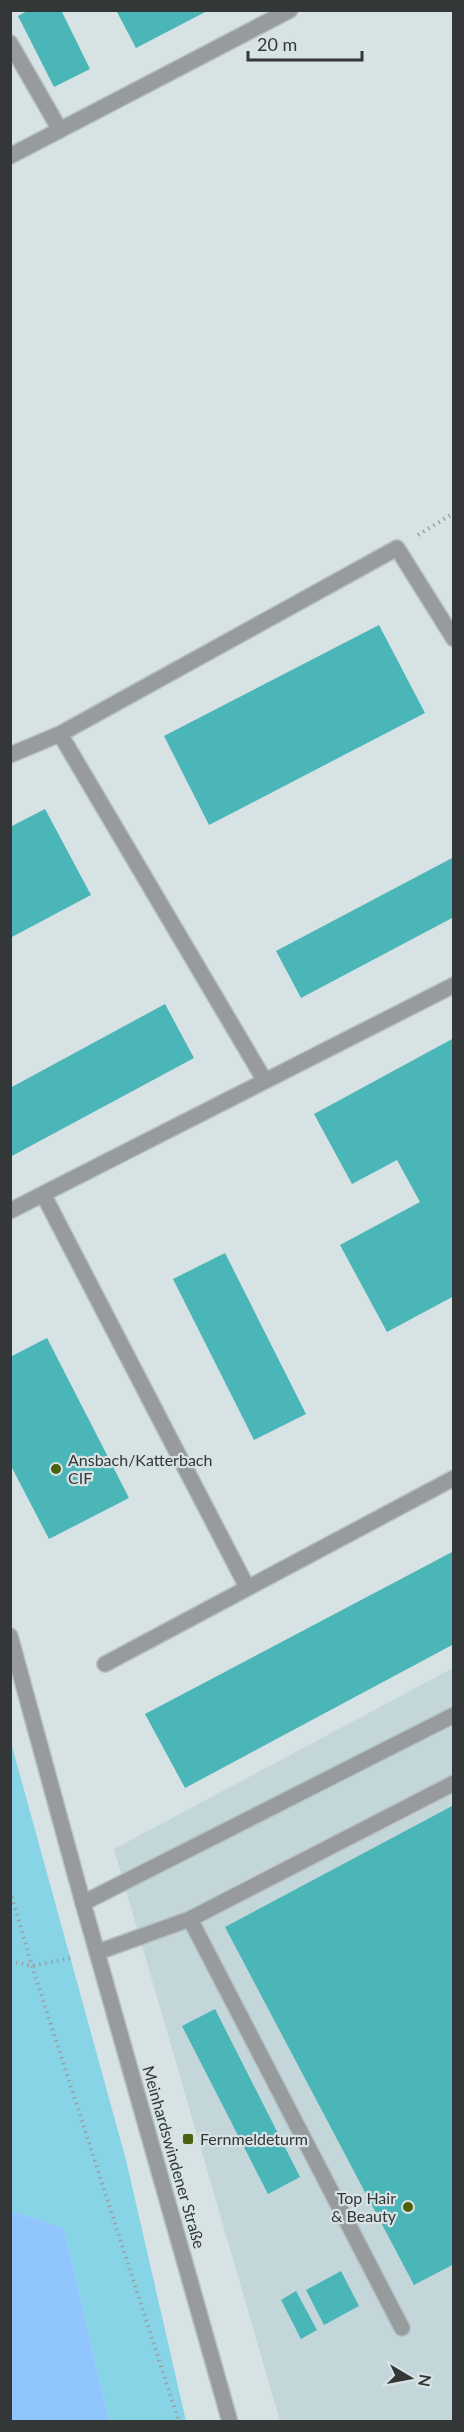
<svg xmlns="http://www.w3.org/2000/svg" width="464" height="2432" font-family="Lato,sans-serif">
	<style>
		.built { fill: #c3d6da }
		.green { fill: #87d4e7 }
		.water { fill: #91c5fe }
		.building { fill: #4ab6b8 }
		.lines { fill: none; stroke-linecap: round; stroke-linejoin: round }
		.service-casing { stroke: #b6c0c2; stroke-width: 18 }
		.minor-casing { stroke: #b6c0c2; stroke-width: 18 }
		.tertiary-casing { stroke: #b6c0c2; stroke-width: 18 }
		.path { stroke: #99a1a3; stroke-width: 4; stroke-dasharray: 1.5 4.5; stroke-linecap: butt }
		.service { stroke: #979b9d; stroke-width: 15 }
		.minor { stroke: #979b9d; stroke-width: 15 }
		.tertiary { stroke: #979b9d; stroke-width: 15 }
		.poi-dot { fill: #4c610b; stroke: #d7e2e4; stroke-width: 2 }
		.labels { text-anchor: middle; stroke-width: 4.5; stroke-linejoin: round; paint-order: stroke }
		.poi-label { font-size: 16px; fill: #333738; stroke: #d7e2e4; text-anchor: start }
		.street-label { font-size: 16px; fill: #333738; stroke: #d7e2e4 }
	</style>
	<rect width="100%" height="100%" fill="#d7e2e4"/>
	<!-- built -->
	<path class="built" d="M453,1668V2421H280L114,1849Z"/>
	<!-- green -->
	<path class="green" d="M10,1739L126,2160L186,2421H109L64,2228L11,2211Z"/>
	<!-- water -->
	<path class="water" d="M11,2211L64,2228L109,2421H11Z"/>
	<!-- building -->
	<path class="building" d="M29,10H61L90,69L54,87L18,16Z
		M116,10H209L136,48Z
		M379,625L425,713L209,825L164,736Z
		M45,809L91,895L10,938V827Z
		M454,857V917L301,998L276,951Z
		M165,1004L194,1058L10,1157V1088Z
		M454,1038V1296L387,1332L340,1245L420,1202L397,1160L352,1184L314,1114Z
		M225,1253L306,1414L254,1440L173,1279Z
		M47,1338L129,1498L49,1539L10,1464V1357Z
		M454,1551V1644L185,1788L145,1714Z
		M454,1805V2264L414,2285L225,1927Z
		M215,2009L300,2177L268,2194L182,2026Z
		M341,2271L359,2306L324,2325L306,2290Z
		M296,2291L317,2330L301,2339L281,2300Z"/>
	<g class="lines">
		<defs>
			<path id="service" d="M10,43L60,130
				M10,156L290,10
				M60,734L265,1081
				M10,755L60,734L397,548L454,639
				M10,1211L43,1194
				M247,1587L43,1194L454,985
				M105,1664L454,1478
				M190,1919L454,1783
				M98,1952L190,1919L402,2328"/>
			<path id="minor" d="M83,1903L454,1715"/>
			<path id="tertiary" d="M10,1636L83,1903L230,2422"/>
		</defs>
		<!-- service casing -->
		<use href="#service" class="service-casing"/>
		<!-- minor casing -->
		<use href="#minor" class="minor-casing"/>
		<!-- tertiary casing -->
		<use href="#tertiary" class="tertiary-casing"/>
		<!-- path -->
		<path class="path" d="M418,535L454,513
			M10,1891L32,1966L179,2422
			M10,1961L32,1966L71,1958"/>
		<!-- service -->
		<use href="#service" class="service"/>
		<!-- minor -->
		<use href="#minor" class="minor"/>
		<!-- tertiary -->
		<use href="#tertiary" class="tertiary"/>
	</g>
	<!-- markers -->
	<g class="poi-dot">
		<circle cx="56" cy="1469" r="6"/>
		<rect x="182" y="2133" width="12" height="12" rx="3"/>
		<circle cx="408" cy="2207" r="6"/>
	</g>
	<g class="labels">
		<!-- poi labels -->
		<g class="poi-label">
			<text x="68" y="1466">Ansbach/Katterbach<tspan x="68" dy="18">CIF</tspan></text>
			<text x="200" y="2145">Fernmeldeturm</text>
			<text x="396" y="2204" text-anchor="end">Top Hair<tspan x="396" dy="18">&amp; Beauty</tspan></text>
		</g>
		<!-- street labels -->
		<g class="street-label">
			<text transform="translate(174 2157) rotate(74)" y="6">Meinhardswindener Straße</text>
		</g>
	</g>
	<!-- border -->
	<rect width="464" height="2432" fill="none" stroke="#333738" stroke-width="24"/>
	<!-- north arrow -->
	<g transform="translate(410 2378) rotate(100)" stroke="#d7e2e4" stroke-width="4.5" paint-order="stroke">
	<path d="M0-4.5L10 22L0 15L-10 22Z" fill="#333738"/>
	<text y="-9" font-size="16" font-weight="bold" text-anchor="middle" fill="#333738">N</text>
	</g>
	<!-- scale -->
	<path d="M248 51v9h114v-9" fill="none" stroke="#333738" stroke-width="3"/>
	<text x="257" y="51" font-size="18" fill="#333738" stroke="#d7e2e4" stroke-width="4.5" paint-order="stroke">20 m</text>
</svg>
